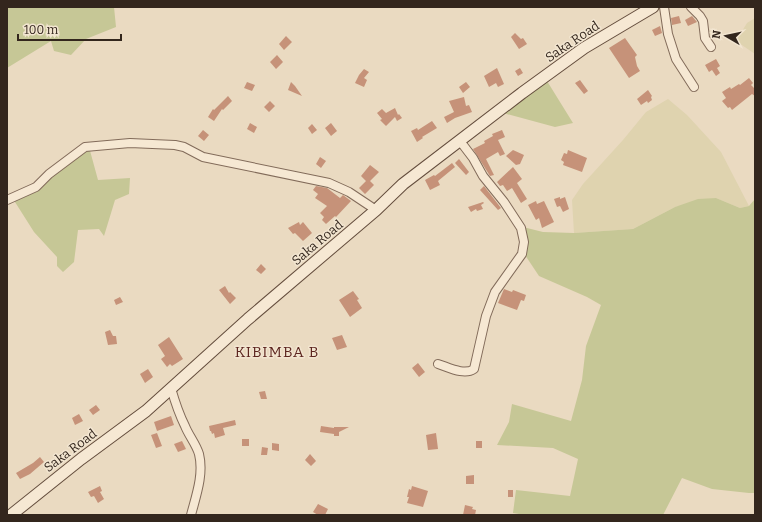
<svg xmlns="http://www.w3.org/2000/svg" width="762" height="522" font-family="Bitter,serif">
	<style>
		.farmland { fill: #dfd3af }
		.green { fill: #c6c796 }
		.building { fill: #c69279 }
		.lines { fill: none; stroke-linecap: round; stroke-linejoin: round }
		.minor-casing { stroke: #826b5a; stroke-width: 10 }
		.secondary-casing { stroke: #644d3d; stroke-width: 13 }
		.minor { stroke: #f6e8d3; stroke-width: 8 }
		.secondary { stroke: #f6e8d3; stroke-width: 11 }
		.labels { text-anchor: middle; stroke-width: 3; stroke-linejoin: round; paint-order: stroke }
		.street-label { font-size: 13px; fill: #33261d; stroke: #f2e5d0 }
		.quarter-label { font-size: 15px; letter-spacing: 1px; fill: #5d2620; stroke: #f2e5d0 }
	</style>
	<rect width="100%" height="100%" fill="#eadac1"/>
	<!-- farmland -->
	<path class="farmland" d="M755,18V54L736,41L747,23Z
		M668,99L687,115L721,152L749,206L740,208L716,198L675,207L633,229L574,233L572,200L583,184L623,140L646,112Z"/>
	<!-- green -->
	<path class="green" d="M7,7H114L116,27L86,39L71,55L54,51L51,41L7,68Z
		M547,81L573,123L555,127L503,113Z
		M89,147L98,180L130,178L129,194L115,200L104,236L99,229L78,230L74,262L63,272L57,266V257L34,232L15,202V198Z
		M716,198L740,208L749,206L755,199V493H749L712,489L682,478L663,515H525L513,513L516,490L570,496L578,459L553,448L497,445L509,422L512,404L571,421L582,380L586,346L601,305L587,297L539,276L525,255L523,227L543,232L574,233L633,229L675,207L698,199Z"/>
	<!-- building -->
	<path class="building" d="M679,16L681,23L672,25L671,18Z
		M692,16L697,22L688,26L685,20Z
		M660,26L662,33L655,36L652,30Z
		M515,33L521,39L523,38L527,44L519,49L511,37Z
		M286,36L292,42L284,50L279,44Z
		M625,38L637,55L635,57L637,66L640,71L629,78L609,48Z
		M277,55L283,62L276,69L270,62Z
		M716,59L720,66L717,68L720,73L716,76L712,70L709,72L705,65Z
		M497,68L504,84L498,87L496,83L489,87L484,76Z
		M520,68L523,73L518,76L515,71Z
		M364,69L369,72L364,78L367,80L364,87L355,83L359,75Z
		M749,78L753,83L751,85L755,89V96L752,94L732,110L730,107L728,108L722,101L726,98L722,92L730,87L731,89L739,84L740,85Z
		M580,80L588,91L584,94L575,83Z
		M247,82L255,85L252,91L244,88Z
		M291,82L295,86L302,96L288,90Z
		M466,82L470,87L463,93L459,87Z
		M648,90L652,96L651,97L652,100L648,103L647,101L641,105L637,99Z
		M228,96L232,101L223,110L222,109L214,121L208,117L213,109L214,110Z
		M464,97L466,106L469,105L472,112L455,118L447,123L444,117L454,112L449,101Z
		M270,101L275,106L269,112L264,107Z
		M395,108L398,115L399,114L402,118L397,121L395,117L386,126L380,120L382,119L377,113L382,109L386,113Z
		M432,121L437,128L422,137L423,138L417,142L411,131L417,128L418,130Z
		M250,123L257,127L254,133L247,129Z
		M331,123L337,131L331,136L325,128Z
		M312,124L317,130L312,134L308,128Z
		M203,130L209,135L204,141L198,136Z
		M502,130L505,137L498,140L505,154L500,156L498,152L486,159L494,175L490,176L473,149L485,143L484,141L493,136L492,134Z
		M513,150L524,155L520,164L516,165L506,156Z
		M568,150L587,158L582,172L563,165L564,162L561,160L564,153L567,154Z
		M320,157L326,161L321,168L316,164Z
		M459,159L469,172L466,175L455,163Z
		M452,163L455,167L438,181L440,185L430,190L425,180L434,175L435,176Z
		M370,165L379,172L370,181L374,185L365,194L359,188L366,181L361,176Z
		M513,167L522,179L517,183L527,199L521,203L512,188L507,191L503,185L500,186L497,182Z
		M316,186L327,188L340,198L343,195L351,201L336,217L335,216L326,224L322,220L324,217L320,213L327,206L315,198L318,194L313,190Z
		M484,186L501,208L498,210L480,190Z
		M560,197V199L565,197L569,209L563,212L560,206L557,207L554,199Z
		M536,201L537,204L544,201L554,222L542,228L539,218L536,220L528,205Z
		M483,202L484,203L481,205L483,209L477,211L476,209L471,212L468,207Z
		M299,222L300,225L303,222L312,233L303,241L295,233L293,234L288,228Z
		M261,264L266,269L261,274L256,270Z
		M225,286L229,293L230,292L236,298L230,304L219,290Z
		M504,289L512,292L513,290L526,295L524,301L521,300L517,310L498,303Z
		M353,291L359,299L357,300L362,308L350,317L339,300Z
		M120,297L123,302L116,305L114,300Z
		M110,330L113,336H116L117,344L108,345L105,332Z
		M342,335L347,347L337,350L332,338Z
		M169,337L183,359L172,366L170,364L167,367L161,359L165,356L158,345Z
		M418,363L425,372L419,377L412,368Z
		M148,369L153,377L145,383L140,374Z
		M265,391L267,399H261L259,392Z
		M96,405L100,410L93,415L89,410Z
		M79,414L83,421L75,425L72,418Z
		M171,416L174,425L157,431L154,422Z
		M235,420L236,425L223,428L225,435L215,438L214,433L212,434L211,431H210L209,426Z
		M321,426L334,428V427H349L339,432V436H334V434L320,432Z
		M157,433L162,446L156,448L151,435Z
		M436,433L438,449L428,450L426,435Z
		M242,439H249V446H242Z
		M182,441L186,449L178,452L174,444Z
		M476,441H482V448H476Z
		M272,443L279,444V451L272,450Z
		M262,447L268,448L267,455H261Z
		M310,454L316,461L311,466L305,460Z
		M40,457L44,462L30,474L20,479L16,473L33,463Z
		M474,475V484H466V476Z
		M100,486L102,491L100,492L104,499L98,503L94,496L91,497L88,492Z
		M412,486L428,491L423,507L407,503L409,497H407L409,489L411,490Z
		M508,490H513V497H508Z
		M318,504L328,509L325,515H318L313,512Z
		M465,505L473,507L472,509L476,510L475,515H463Z"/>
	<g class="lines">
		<defs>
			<path id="minor" d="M664,7L668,34L676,59L694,87
				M691,7L700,16L703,21L705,38L711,47
				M7,200L36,187L49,174L85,147L130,143L175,145L184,147L203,157L329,183L349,192L376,210
				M438,364C448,367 464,376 474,369L486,316L495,292L522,254L524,242L521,228L504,202L483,176L473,158L460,141
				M171,388C175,402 179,414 185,426C189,436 196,444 199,454C204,474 196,496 191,515"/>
			<path id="secondary" d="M11,515L81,459L146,411L248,319L376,210L403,184L522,93L584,48L653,7"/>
		</defs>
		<!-- minor casing -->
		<use href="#minor" class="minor-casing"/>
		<!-- secondary casing -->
		<use href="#secondary" class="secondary-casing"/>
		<!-- minor -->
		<use href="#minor" class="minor"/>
		<!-- secondary -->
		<use href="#secondary" class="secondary"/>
	</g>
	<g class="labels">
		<!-- street labels -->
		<g class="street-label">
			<text transform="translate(572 41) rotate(-34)" y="5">Saka Road</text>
			<text transform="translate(317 242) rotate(-40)" y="5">Saka Road</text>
			<text transform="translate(70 450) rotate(-37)" y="5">Saka Road</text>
		</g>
		<!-- quarter labels -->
		<g class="quarter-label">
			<text x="277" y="357">KIBIMBA B</text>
		</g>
	</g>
	<!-- border -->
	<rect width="762" height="522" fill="none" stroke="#33261d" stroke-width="16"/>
	<!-- north arrow -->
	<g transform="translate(726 36) rotate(279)" stroke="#f2e5d0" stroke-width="3" paint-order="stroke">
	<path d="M0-3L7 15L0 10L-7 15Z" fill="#33261d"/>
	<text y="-6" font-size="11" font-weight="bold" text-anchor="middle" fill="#33261d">N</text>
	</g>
	<!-- scale -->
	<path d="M18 34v6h103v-6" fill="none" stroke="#33261d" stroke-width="2"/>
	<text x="24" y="34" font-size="12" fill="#33261d" stroke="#f2e5d0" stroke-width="3" paint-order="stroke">100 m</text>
</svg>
